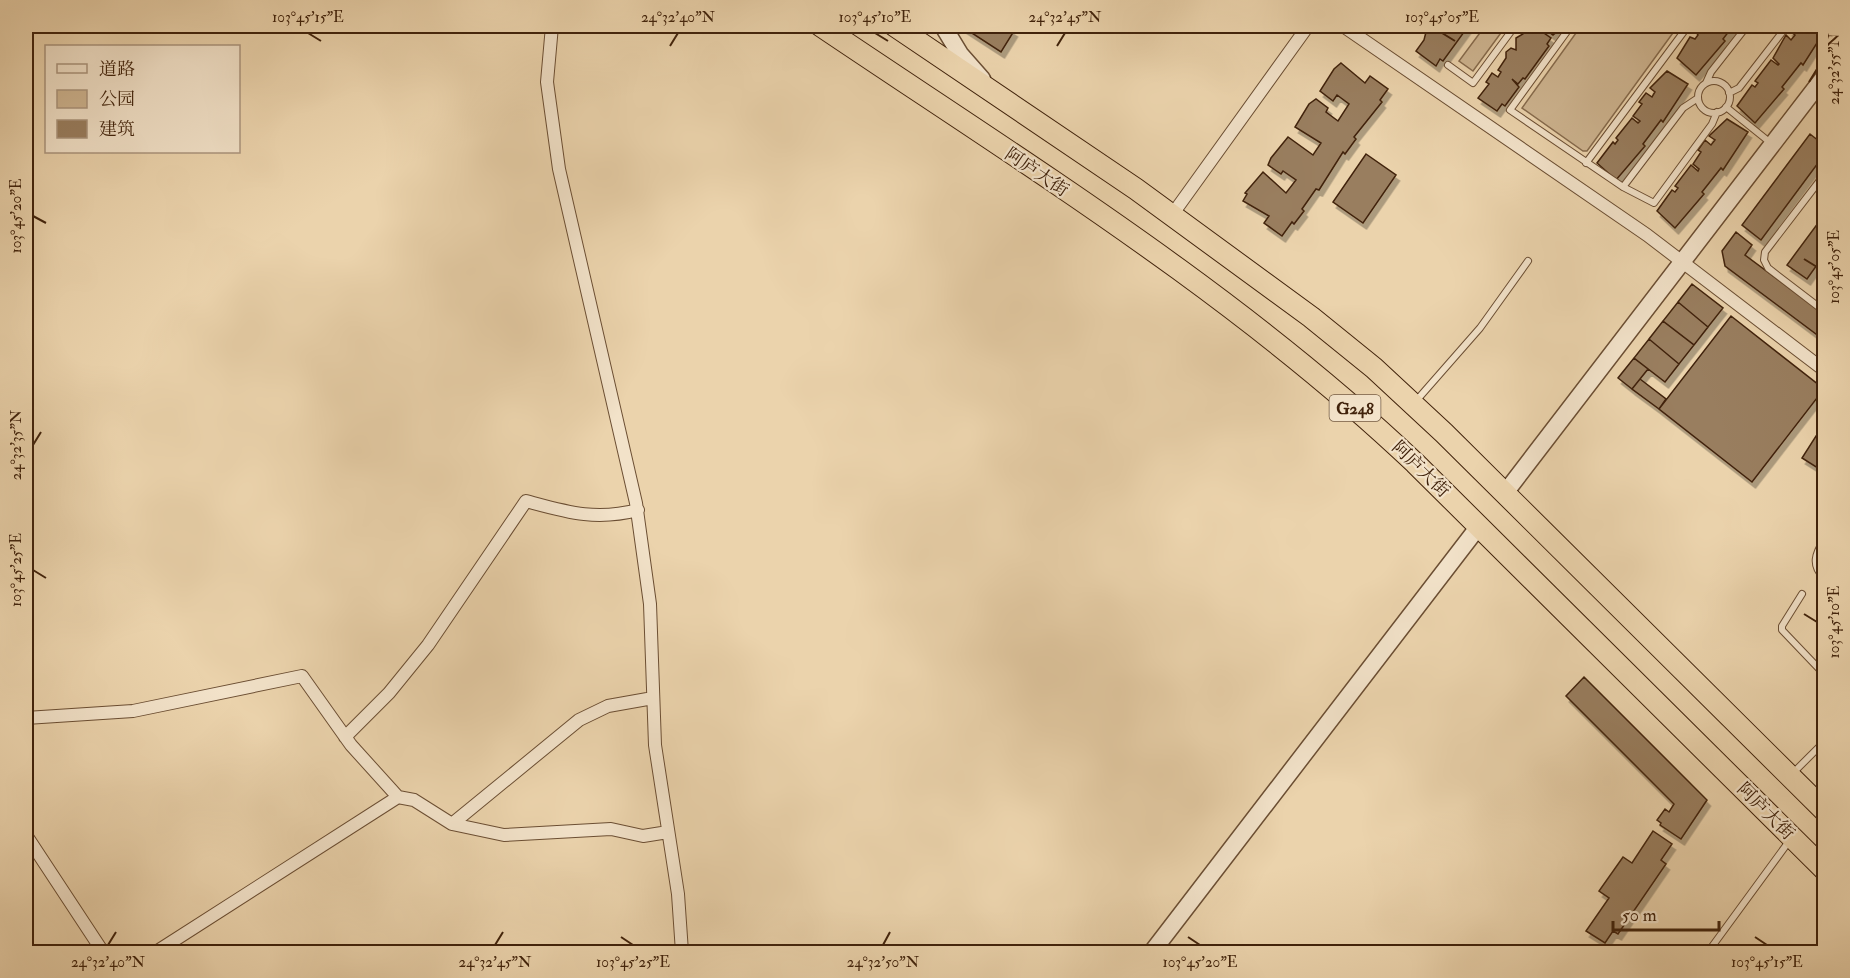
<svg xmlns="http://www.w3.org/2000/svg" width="1850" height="978" font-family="'IM FELL Double Pica','Noto Serif SC',serif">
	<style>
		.green { fill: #ceb591; stroke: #876c4e; stroke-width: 1.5 }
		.building { fill: #997e5f; stroke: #40220b; stroke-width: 1.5; filter: url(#shadow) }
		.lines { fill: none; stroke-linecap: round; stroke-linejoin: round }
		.service-casing { stroke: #6b4e33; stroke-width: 8 }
		.minor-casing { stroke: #6b4e33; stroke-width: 14 }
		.tertiary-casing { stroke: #6b4e33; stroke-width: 19 }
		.trunk-casing { stroke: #40220b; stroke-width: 23 }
		.service { stroke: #f2e2c9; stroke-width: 6 }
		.minor { stroke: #f2e2c9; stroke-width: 12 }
		.tertiary { stroke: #f2e2c9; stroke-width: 16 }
		.trunk { stroke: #ebd3ac; stroke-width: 21 }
		.ticks { fill: none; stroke: #40220b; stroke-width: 2 }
		.labels { text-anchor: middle; stroke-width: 4.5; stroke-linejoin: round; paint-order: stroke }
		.shield { fill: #f2e2c9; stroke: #755c44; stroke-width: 1.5 }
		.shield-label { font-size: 16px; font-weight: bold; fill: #40220b }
		.street-label { font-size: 18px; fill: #40220b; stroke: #f2e2c9 }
		.neatline { fill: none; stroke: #40220b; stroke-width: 2 }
		.ticks-label { font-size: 15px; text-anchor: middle; fill: #40220b }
	</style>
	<defs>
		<filter id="shadow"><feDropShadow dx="3.5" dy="6" stdDeviation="0" flood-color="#0004"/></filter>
	</defs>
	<rect width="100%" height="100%" fill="#ebd3ac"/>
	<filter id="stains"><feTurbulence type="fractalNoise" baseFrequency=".00333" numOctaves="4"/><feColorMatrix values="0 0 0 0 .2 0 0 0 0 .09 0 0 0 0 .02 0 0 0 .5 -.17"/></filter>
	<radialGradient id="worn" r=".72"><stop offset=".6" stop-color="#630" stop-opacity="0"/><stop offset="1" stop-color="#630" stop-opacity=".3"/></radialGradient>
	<!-- green -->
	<path class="green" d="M1485,26H1506L1473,71L1459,61Z
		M1581,26H1678L1587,151H1583L1522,108Z"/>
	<!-- building -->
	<path class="building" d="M961,26H1006L1014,31L1001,52Z
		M1433,26L1467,28L1443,61L1440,59L1436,66L1416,51L1424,40L1426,32L1434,31L1436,29Z
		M1530,26H1564L1553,35L1546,30L1544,33L1551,38L1547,44L1549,46L1525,79L1523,78L1518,84L1512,79L1519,87L1505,106L1502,104L1497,111L1478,98L1489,84L1486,82L1492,73L1498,77L1501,72L1498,70L1506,58V52L1511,48L1516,50V38L1523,34Z
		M1698,26H1733L1723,39L1725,41L1696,75L1677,58L1690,37L1695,39L1698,35L1695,30Z
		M1793,26H1824V32L1803,65L1801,63L1782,87L1784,89L1755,123L1737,106L1752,85L1755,87L1758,83L1755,81L1771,60L1778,65L1779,64L1773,58L1786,35L1791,40L1795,35L1789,30Z
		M1341,63L1365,83L1370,76L1388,89L1380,100L1382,102L1354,137L1356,139L1345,154L1343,152L1319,190L1316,189L1302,209L1304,211L1294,224L1292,222L1282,236L1264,223L1269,216L1243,201L1247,194L1245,193L1263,172L1286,193L1296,180L1283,171L1281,174L1268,165L1271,158L1288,137L1313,155L1321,143L1295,127L1309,104L1316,99L1328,108L1326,112L1338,121L1349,104L1337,95L1333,101L1320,91L1334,69Z
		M1667,71L1688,84L1663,122L1661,120L1643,144L1645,146L1616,180L1597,163L1613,142L1615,144L1618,140L1616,138L1632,118L1638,123L1640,121L1633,116L1642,104L1639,102L1646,93L1652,97L1655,92L1650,88Z
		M1727,119L1748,132L1723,170L1721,168L1702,192L1704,194L1675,228L1657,211L1672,190L1675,192L1678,188L1675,186L1691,165L1698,171L1699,169L1693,164L1701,152L1698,150L1705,140L1711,145L1715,140L1709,136Z
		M1810,134L1824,145V155L1761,240L1742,225Z
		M1366,154L1396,175L1363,223L1333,202Z
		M1824,215V255L1807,279L1787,265Z
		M1736,232L1752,245L1745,255L1824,314V340L1725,266L1722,251Z
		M1692,284L1723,308L1708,327L1678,302Z
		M1678,302L1708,327L1694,345L1663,321Z
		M1731,316L1824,389L1752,482L1659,409Z
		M1663,321L1694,345L1679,364L1649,339Z
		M1649,339L1679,364L1665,382L1634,358Z
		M1634,358L1648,369L1632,389L1618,378Z
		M1640,379L1666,399L1659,409L1632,389Z
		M1816,436L1824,442V472L1802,458Z
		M1584,677L1707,800L1681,839L1660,825L1661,823L1657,820L1665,809L1669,812L1674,804L1566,696Z
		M1653,831L1672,844L1661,860L1666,864L1618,934L1613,931L1605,943L1586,931L1609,898L1599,891L1623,857L1632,863Z"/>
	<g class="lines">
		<defs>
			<path id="service" d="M1571,26L1510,110L1623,187L1654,203L1712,124L1717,112
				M1448,65L1473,83L1515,26
				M1698 97a16 16 0 1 1 32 0a16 16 0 1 1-32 0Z
				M1706,83L1711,72L1747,26
				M1729,93L1739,88L1787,26
				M1726,107L1772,144
				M1586,163L1688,26
				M1824,175L1765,252L1764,260L1768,268L1824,311
				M1623,187L1683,108L1698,98
				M1416,401L1480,328L1528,261
				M1824,540C1815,554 1811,565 1824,578
				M1802,594L1782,626V630L1824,674
				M1793,773L1824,742
				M1708,952L1790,840"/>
			<path id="minor" d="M552,26L547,82L559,169L636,503L650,604L655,745L678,894L682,952
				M1343,26L1647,235L1824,370
				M1172,215L1308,26
				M26,718L133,711L302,676L351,745L398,797
				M345,737L389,693L428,645L526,501C567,512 595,521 638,510
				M452,824L579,720L608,706L653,698
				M26,835L103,952
				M156,952L398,797L414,800L452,824L504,835L611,829L643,836L668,832"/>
			<path id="tertiary" d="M943,26L960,54L982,79
				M1505,493L1824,77
				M1152,952L1479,526"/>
			<path id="trunk" d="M821,26C1024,163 1237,294 1415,463L1824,869
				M895,26L1136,189L1311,317L1374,368L1444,433L1824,810"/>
		</defs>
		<!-- service casing -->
		<use href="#service" class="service-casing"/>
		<!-- minor casing -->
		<use href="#minor" class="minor-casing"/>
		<!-- tertiary casing -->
		<use href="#tertiary" class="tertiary-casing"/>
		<!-- trunk casing -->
		<use href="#trunk" class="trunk-casing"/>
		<!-- service -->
		<use href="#service" class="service"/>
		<!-- minor -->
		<use href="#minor" class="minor"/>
		<!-- tertiary -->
		<use href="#tertiary" class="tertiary"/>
		<!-- trunk -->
		<use href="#trunk" class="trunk"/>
	</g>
	<!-- ticks -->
	<path class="ticks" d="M308,33L321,41M875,33L888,41M1442,33L1455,41M670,46L678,33M1057,46L1065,33M1809,82L1817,69M33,216L46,223M1804,259L1817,267M33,445L41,432M33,570L46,578M1804,614L1817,622M621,937L633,945M1188,937L1200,945M1755,937L1767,945M108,945L116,932M495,945L503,932M883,945L890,932"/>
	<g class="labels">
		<!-- shield labels -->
		<rect class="shield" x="1329.5" y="395" width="51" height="26" rx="4.5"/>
		<g class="shield-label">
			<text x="1355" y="414">G248</text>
		</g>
		<!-- street labels -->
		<g class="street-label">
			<text transform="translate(1037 172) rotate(34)" y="6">阿庐大街</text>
			<text transform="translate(1421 469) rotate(44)" y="6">阿庐大街</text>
			<text transform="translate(1766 811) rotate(45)" y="6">阿庐大街</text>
		</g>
	</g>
	<!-- margin -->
	<rect width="1850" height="978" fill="none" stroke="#ebd3ac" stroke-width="66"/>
	<!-- legend -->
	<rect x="45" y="45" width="195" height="108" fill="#f2e2c9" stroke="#ab957d" stroke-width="1.5"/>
	<rect x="57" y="64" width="30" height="9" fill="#f2e2c9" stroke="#ab957d" stroke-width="1.5"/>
	<text x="99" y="75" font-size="18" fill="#40220b">道路</text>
	<rect x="57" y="90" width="30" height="18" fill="#ceb591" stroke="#ab957d" stroke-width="1.5"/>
	<text x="99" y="105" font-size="18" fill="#40220b">公园</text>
	<rect x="57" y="120" width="30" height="18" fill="#997e5f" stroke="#ab957d" stroke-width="1.5"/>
	<text x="99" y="135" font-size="18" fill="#40220b">建筑</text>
	<!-- scale -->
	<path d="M1613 921v9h106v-9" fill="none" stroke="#40220b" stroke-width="3"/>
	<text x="1622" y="921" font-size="18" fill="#40220b" stroke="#f2e2c9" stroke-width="4.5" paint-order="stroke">50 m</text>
	<rect x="33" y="33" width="1784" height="912" class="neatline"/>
	<g class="ticks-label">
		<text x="308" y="22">103°45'15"E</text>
		<text x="678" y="22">24°32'40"N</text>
		<text x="875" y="22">103°45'10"E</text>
		<text x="1065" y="22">24°32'45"N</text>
		<text x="1442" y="22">103°45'05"E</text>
		<text transform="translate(1834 69) rotate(-90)" y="5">24°32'55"N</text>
		<text transform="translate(16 216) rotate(-90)" y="5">103°45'20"E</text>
		<text transform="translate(1834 267) rotate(-90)" y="5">103°45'05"E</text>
		<text transform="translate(16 445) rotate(-90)" y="5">24°32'35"N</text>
		<text transform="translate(16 570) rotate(-90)" y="5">103°45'25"E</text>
		<text transform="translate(1834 622) rotate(-90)" y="5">103°45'10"E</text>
		<text x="108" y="967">24°32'40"N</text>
		<text x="495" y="967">24°32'45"N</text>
		<text x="633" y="967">103°45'25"E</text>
		<text x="883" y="967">24°32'50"N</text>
		<text x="1200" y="967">103°45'20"E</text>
		<text x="1767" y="967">103°45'15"E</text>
	</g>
	<rect width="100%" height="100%" filter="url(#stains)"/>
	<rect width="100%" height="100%" fill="url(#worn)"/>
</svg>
